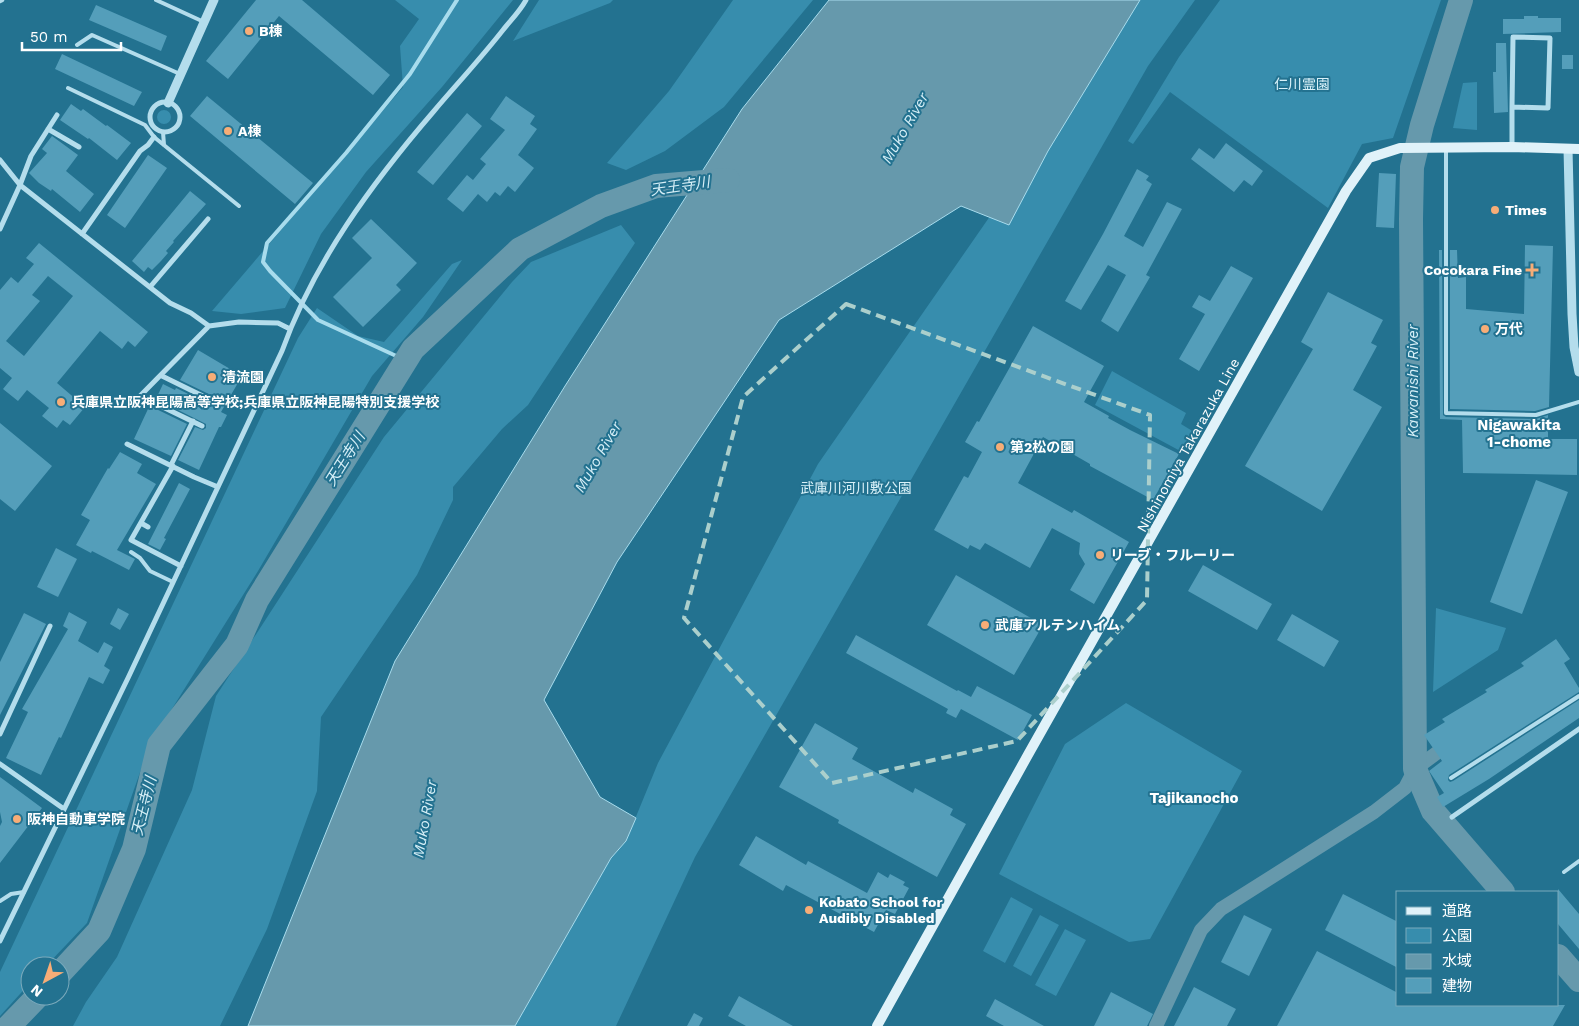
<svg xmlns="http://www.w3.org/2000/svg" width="1579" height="1026" font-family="'Work Sans','Noto Sans JP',sans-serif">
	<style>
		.green { fill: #378dad }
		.water { fill: #6699ac; stroke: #a8dced }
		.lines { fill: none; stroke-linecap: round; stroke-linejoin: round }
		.stream { stroke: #a8dced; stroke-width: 4 }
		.canal { stroke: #6699ac; stroke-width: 14 }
		.river { stroke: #6699ac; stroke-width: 24 }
		.building { fill: #549eba; fill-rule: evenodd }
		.service { stroke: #b4ddec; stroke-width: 4 }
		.pedestrian { stroke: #b4ddec; stroke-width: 4.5 }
		.minor { stroke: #b4ddec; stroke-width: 5 }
		.tertiary { stroke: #b4ddec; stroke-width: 9 }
		.secondary { stroke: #e0f2f9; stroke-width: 10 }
		.marked { fill: none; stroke: #abcfcc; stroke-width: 4; stroke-dasharray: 10 6; stroke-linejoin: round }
		.poi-dot { fill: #f7ad77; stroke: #237290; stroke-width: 2 }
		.labels { text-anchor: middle; stroke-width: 4; stroke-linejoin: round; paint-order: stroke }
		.poi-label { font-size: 14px; font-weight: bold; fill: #fff; stroke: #237290; text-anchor: start }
		.park-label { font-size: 14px; fill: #d9f1f9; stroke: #237290 }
		.street-label { font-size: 14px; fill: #fff; stroke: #237290 }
		.water-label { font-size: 15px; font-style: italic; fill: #d6eff7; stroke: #237290 }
		.neighbourhood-label { font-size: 15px; font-weight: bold; fill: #fff; stroke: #237290 }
	</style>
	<rect width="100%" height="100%" fill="#237290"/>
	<!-- green -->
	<path class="green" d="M395,0H513L442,87L366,172L321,234L285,308L241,314L212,311L403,87L400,46L419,19Z
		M539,0H613L610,3L513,41Z
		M733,0H813L724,107L665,151L626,170L607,163L669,91Z
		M1119,0H1195L1148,66L695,857L616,1026H515L611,858L626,841L658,763L818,464L995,209Z
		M1220,0H1441L1393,138L1362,144L1328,208L1170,92L1133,144L1128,141L1179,57Z
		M1477,82V130L1453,128L1463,83Z
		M157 117a7 7 0 1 1 14 0a7 7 0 1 1-14 0Z
		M621,225L635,243L528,405L502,429L453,487V500L417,575L321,717L317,791L267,929L220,1026H73L86,1002L117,957L192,790L216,696L384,437L512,282L531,262Z
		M462,260L423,317L372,376L258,571L150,744L87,923L46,966H30V983L0,1016V972L298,338L317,308L358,336L384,342L452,264Z
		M1112,371L1186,413L1181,424L1194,432L1184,453L1095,405Z
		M1436,608L1506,628L1498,650L1433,692Z
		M1126,703L1242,771L1150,939L1129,942L999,874L1065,744Z
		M1011,897L1033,909L1005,963L983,951Z
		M1040,915L1059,925L1031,976L1013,966Z
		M1065,929L1086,940L1056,996L1035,985Z"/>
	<!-- water -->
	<path class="water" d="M829,0H1140L1048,151L1009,225L961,206L779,320L617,562L544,700L600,797L636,818L626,841L611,858L515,1026H248L395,661L565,386L742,109Z"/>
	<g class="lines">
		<!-- stream -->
		<path class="stream" d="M405,360L318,320L270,271L263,262L267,243L346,153L410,74L457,0"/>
		<!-- canal -->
		<path class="canal" d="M1156,1026L1201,930L1221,909L1374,812L1405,788L1415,769L1450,743"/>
		<!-- river -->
		<path class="river" d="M1461,0L1422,125L1412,167L1411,219L1415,769L1433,811L1503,892
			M1558,956L1579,980
			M60,973L99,931L134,849L159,745L237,645L257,600L413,349L520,249L601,206L656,186L728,180
			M9,1026L38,996"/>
	</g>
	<!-- building -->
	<path class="building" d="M256,0H302L390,75L373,95L279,16L228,79L206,61Z
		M96,5L167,36L161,51L89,20Z
		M1524,16H1538V18H1561V32L1503,34V19H1524Z
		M1496,43H1506L1508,112L1494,113L1493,72H1496Z
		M62,54L142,92L134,106L55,69Z
		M1562,55H1573V69H1562Z
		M207,96L313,183L295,204L190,116Z
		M506,96L535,116L530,124L537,129L518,155L534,168L515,192L508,186L500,196L495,192L487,202L478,194L463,212L447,199L467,175L473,180L486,164L480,159L505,130L490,119Z
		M71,104L81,111L83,109L106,126L107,125L131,143L117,160L89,138L88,139L60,120Z
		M467,113L482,126L433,185L417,172Z
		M52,136L78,155L66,171L94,194L80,212L52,189L51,191L39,183L29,173L47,153L42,149Z
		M1226,143L1263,171L1252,186L1244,180L1234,192L1191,159L1199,148L1214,159Z
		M148,155L167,168L125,228L107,215Z
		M1137,169L1149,176L1146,180L1152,184L1124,236L1143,247L1167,202L1182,209L1146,275L1150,277L1118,332L1101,321L1126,275L1108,265L1081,310L1065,301L1103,234Z
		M1379,173L1396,174L1394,228L1376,227Z
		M190,191L206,204L173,241L174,242L166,251L168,253L161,261L152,270L148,267L144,272L132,261Z
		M371,219L417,263L396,285L401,290L363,327L333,297L372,258L352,238Z
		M39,243L148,332L135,347L128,341L122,349L100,331L57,383L85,407L70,425L63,420L57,428L42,416L49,408L27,390L18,401L3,389L12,378L0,368V290L11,277L18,283L34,264L26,258ZM48,276L73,296L24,356L6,341L40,301L32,295Z
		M1525,245L1553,246L1549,407L1535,411L1450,409V250H1457L1458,278L1466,277V309L1524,314Z
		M1439,250H1442L1443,415L1446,417L1536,419L1548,415V439H1577V475L1463,473L1462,420L1440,419Z
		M1231,266L1253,278L1199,371L1179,359L1205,314L1192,307L1199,295L1210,301Z
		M1328,292L1383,320L1371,343L1377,346L1353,390L1382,407L1322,511L1245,466L1313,349L1301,342Z
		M1033,326L1104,366L1084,402L1109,416L1108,418L1130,430L1179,454L1153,500L1090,466V464L1043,437L1018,483L1072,513L1074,510L1129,542L1094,604L1070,590L1085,564L1079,554L1080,543L1052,528L1030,568L985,543L980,550L970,545L968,549L934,530L964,476L968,478L982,452L965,442L977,421L979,422Z
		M198,350L242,376L221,412L227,415L221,427H219L199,470L178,460L195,427L203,430L206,428V424L156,399L163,384L175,390L176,388L213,406L219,404V401L217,398L180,380Z
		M152,407L187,424L171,456L134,439L148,409L150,410Z
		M0,423L52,466L15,511L0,499Z
		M120,452L142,464L137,473L156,484L117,550L135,559L129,570L92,551L91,553L76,545L90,520L81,515L108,468L109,469Z
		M1536,480L1568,492L1522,614L1490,602Z
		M179,483L190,489L164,538L166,539L160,550L148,544Z
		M56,548L77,559L58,597L37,587Z
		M1203,565L1272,604L1257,630L1188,591Z
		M956,575L1043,625L1014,675L927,625Z
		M118,608L129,614L120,630L110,624Z
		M69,612L87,622L78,641L98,653L104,642L113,647L104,666L110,670L103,684L89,677L61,738L59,737L41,775L6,758L28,712L22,709L68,629L63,626Z
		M24,613L46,624L0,715V662Z
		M1292,614L1339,641L1324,667L1277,640Z
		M856,635L957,691L958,690L971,697L977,686L1032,715L1018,740L961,709L956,718L946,713L948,709L846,653Z
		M1556,639L1570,659L1564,663L1579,688V692L1449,775L1448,780L1450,782L1453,781L1579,700V718L1489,779L1443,807L1437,797L1444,793L1429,771L1442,761L1424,735L1445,722L1442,719L1487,692L1485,690L1524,666L1521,663Z
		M815,723L858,748L852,759L913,793L915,788L953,809L950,815L966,824L937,877L838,823L839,820L779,787Z
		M0,777L42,808L0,863V826L2,822L0,812Z
		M756,836L806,865L808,861L867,893L878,872L888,878L890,874L905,882L903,885L909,888L895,914L886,910L874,932L786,885L783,891L739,865Z
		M1558,889L1579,914V949L1558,924Z
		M1343,894L1398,922V968L1325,930Z
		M1244,915L1272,929L1249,976L1221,962Z
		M1317,951L1398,993V1005H1565L1553,1026H1277Z
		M1194,987L1236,1009L1227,1026H1174Z
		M1111,992L1153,1014L1147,1026H1094Z
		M739,996L793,1026H746L728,1016Z
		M995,999L1044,1026H1004L986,1016Z
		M694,1013L703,1018L699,1026H687Z"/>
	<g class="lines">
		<!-- service -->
		<path class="service" d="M156,0L204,22
			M77,45L92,35L180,74
			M68,88L145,125L154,137L239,206
			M163,132L164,145
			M1446,148V413L1536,415L1579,402
			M131,552L140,558L150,571L173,582
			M1451,778L1579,696
			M1564,872L1579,861
			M0,901L11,894L24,892"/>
		<!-- pedestrian -->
		<path class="pedestrian" d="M0,1L2,0"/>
		<!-- minor -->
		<path class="minor" d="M1513,37L1550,38L1548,108L1512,107Z
			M150 117a15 15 0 1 1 30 0a15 15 0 1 1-30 0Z
			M1512,107V147
			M48,129L79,147
			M0,160L20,185L170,303L191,313L209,326
			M0,229L20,185L31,156L57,115
			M82,234L140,151L148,145L154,137
			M150,287L208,219
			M162,376L215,402
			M202,426L140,396L209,326L239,322L278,323L290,329
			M127,444L194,477L218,487
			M171,465L193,421
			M173,466L131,540L181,566
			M141,523L148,527
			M0,734L50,626
			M0,764L64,809
			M1452,817L1579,729
			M0,941L128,678L282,351C314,262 372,183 434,111C457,84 481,58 503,30C511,20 520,11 526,0"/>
		<!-- tertiary -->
		<path class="tertiary" d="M168,103L214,0
			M1568,149L1572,314L1574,347L1579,372"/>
		<!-- secondary -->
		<path class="secondary" d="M877,1026L1029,753L1346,191L1369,158L1400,148L1512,147L1579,149"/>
	</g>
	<!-- marked area -->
	<path class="marked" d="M846,304L1150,415L1147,600L1017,741L832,783L684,618L743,397Z"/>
	<!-- markers -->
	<g class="poi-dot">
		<circle cx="249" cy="31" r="5"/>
		<circle cx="228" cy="131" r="5"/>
		<circle cx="1495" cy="210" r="5"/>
		<path d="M1529.5 262.5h5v5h5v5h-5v5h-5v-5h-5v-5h5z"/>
		<circle cx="1485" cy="329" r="5"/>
		<circle cx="212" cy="377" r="5"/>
		<circle cx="61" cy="402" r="5"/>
		<circle cx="1000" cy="447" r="5"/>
		<circle cx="1100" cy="555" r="5"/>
		<circle cx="985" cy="625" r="5"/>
		<circle cx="17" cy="819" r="5"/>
		<circle cx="809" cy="910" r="5"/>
	</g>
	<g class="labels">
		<!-- poi labels -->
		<g class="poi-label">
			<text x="259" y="36">B棟</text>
			<text x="238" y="136">A棟</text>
			<text x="1505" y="215">Times</text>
			<text x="1522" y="275" text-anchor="end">Cocokara Fine</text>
			<text x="1495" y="334">万代</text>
			<text x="222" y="382">清流園</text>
			<text x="71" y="407">兵庫県立阪神昆陽高等学校;兵庫県立阪神昆陽特別支援学校</text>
			<text x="1010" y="452">第2松の園</text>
			<text x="1110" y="560">リーブ・フルーリー</text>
			<text x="995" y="630">武庫アルテンハイム</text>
			<text x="27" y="824">阪神自動車学院</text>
			<text x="819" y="907">Kobato School for<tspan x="819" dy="16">Audibly Disabled</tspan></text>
		</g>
		<!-- park labels -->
		<g class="park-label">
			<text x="1302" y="89">仁川霊園</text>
			<text x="856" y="493">武庫川河川敷公園</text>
		</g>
		<!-- street labels -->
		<g class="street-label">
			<text transform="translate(1188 445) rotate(-61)" y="5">Nishinomiya Takarazuka Line</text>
		</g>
		<!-- water labels -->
		<g class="water-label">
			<text transform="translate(905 128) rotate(-60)" y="5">Muko River</text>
			<text transform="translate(680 186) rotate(-8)" y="5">天王寺川</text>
			<text transform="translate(1413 381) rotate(-90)" y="5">Kawanishi River</text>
			<text transform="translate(598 457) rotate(-60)" y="5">Muko River</text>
			<text transform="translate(345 459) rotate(-58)" y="5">天王寺川</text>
			<text transform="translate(144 806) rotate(-76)" y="5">天王寺川</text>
			<text transform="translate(425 819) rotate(-80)" y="5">Muko River</text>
		</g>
		<!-- neighbourhood labels -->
		<g class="neighbourhood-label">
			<text x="1519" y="430">Nigawakita<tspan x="1519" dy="17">1-chome</tspan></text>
			<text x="1194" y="803">Tajikanocho</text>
		</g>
	</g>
	<!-- legend -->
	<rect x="1396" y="891" width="162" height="115" fill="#237290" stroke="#7baabc"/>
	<rect x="1406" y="907" width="25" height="8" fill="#e0f2f9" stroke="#7baabc"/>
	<text x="1442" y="916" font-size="15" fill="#ffffff">道路</text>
	<rect x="1406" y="928" width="25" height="15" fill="#378dad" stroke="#7baabc"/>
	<text x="1442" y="941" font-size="15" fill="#ffffff">公園</text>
	<rect x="1406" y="954" width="25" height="15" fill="#6699ac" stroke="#7baabc"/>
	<text x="1442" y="966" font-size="15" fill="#ffffff">水域</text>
	<rect x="1406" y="978" width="25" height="15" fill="#549eba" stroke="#7baabc"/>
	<text x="1442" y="991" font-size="15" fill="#ffffff">建物</text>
	<!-- north arrow -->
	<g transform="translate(45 981) rotate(220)"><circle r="24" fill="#237290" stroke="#7baabc"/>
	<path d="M0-4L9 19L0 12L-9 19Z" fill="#f7ad77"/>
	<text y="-8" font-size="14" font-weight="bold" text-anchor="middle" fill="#ffffff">N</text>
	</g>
	<!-- scale -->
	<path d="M22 42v8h99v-8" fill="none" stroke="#ffffff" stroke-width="2.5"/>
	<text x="30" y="42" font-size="15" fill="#ffffff" stroke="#237290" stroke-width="4" paint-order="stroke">50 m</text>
</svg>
